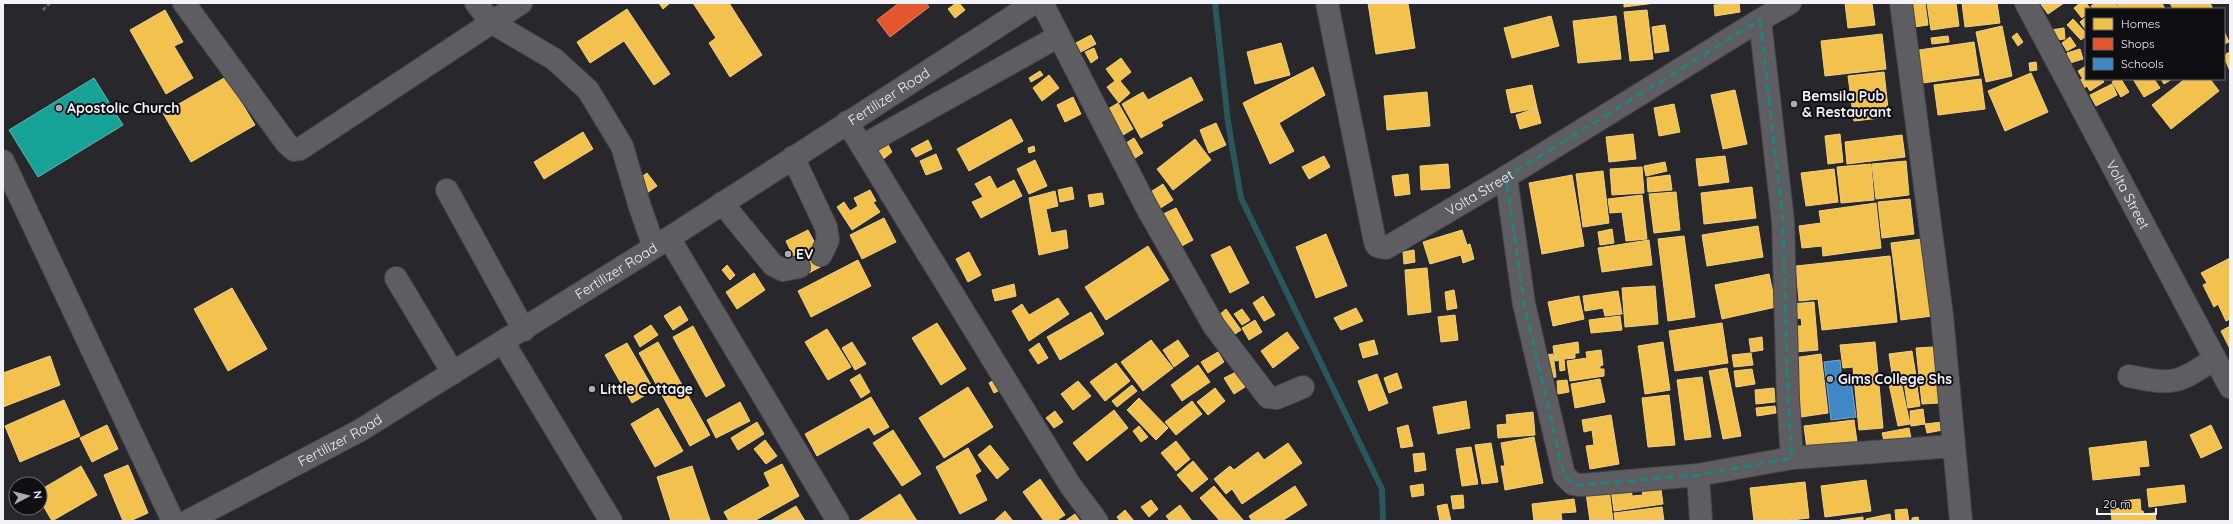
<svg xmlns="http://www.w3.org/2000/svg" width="2233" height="524" font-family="Quicksand,sans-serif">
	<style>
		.homes { fill: #f2c14e; stroke: #f2d081 }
		.shops { fill: #e4572e; stroke: #e8866b }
		.schools { fill: #3f88c5; stroke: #75a8d5 }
		.public { fill: #17a398; stroke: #59bbb5 }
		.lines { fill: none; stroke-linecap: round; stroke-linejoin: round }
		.stream { stroke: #29575d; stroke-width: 6 }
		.minor-casing { stroke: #46454b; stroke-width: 24 }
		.path { stroke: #666569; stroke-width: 2.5; stroke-dasharray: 4 2; stroke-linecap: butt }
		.minor { stroke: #5d5d62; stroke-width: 22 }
		.marked { fill: none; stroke: #26827c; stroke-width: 3; stroke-dasharray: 8 5; stroke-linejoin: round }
		.poi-dot { fill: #acabb1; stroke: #0f0e13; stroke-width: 1.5 }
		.labels { text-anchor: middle; stroke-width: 4; stroke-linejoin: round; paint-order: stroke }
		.street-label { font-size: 14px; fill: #f3f2f9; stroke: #0f0e13 }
		.poi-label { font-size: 14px; font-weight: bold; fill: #f3f2f9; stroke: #0f0e13; text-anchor: start }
	</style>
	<rect width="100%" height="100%" fill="#27272c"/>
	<!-- homes -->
	<path class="homes" d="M659,3H670L663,9Z
		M693,3H729L762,55L730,77L709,43L716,38Z
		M956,3H959L965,10L955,18L948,9Z
		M1368,3H1408L1415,48L1376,54Z
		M1624,3H1655L1624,7Z
		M1739,3L1740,12L1715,16L1714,5Z
		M1845,3H1872L1875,25L1848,28Z
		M1910,3H1925L1928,25L1914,27Z
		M1927,3H1956L1959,26L1931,30Z
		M1962,3H1997L2000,23L1965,27Z
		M2040,3H2064L2048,14Z
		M2080,3H2086L2091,9H2086V14L2082,18L2074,8Z
		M2096,3H2115L2119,8L2093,9L2091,6Z
		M2117,3H2162L2165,9H2120Z
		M2170,3H2210L2213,9H2173Z
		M627,9L670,74L654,85L624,41L590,63L577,42Z
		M165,10L183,42L174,46L193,78L166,94L130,30Z
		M1647,10L1653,59L1630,61L1624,12Z
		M1551,16L1559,46L1512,58L1504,28Z
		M1616,16L1621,59L1578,63L1573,21Z
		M2086,17V30L2080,22Z
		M2073,19L2086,33V36L2081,40L2067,25Z
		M1665,25L1669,51L1655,53L1652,27Z
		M2002,26L2012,76L1986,82L1976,32Z
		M2064,28L2065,39L2052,40L2051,30Z
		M2224,31L2229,42L2224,44Z
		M2017,33L2023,42L2018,46L2012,37Z
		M1882,34L1886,69L1825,76L1821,41Z
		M1091,35L1096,44L1077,54L1072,45Z
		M1948,36L1949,42L1932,44L1931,38Z
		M2070,37L2076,46L2067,51L2062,43Z
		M1974,42L1979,75L1923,83L1919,50Z
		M1281,43L1290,75L1255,84L1247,52Z
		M1094,48L1098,58L1091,63L1085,52Z
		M2080,49L2083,59L2070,63L2067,53Z
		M2230,52V71L2224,57V55Z
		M1121,58L1131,72L1120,81L1130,93L1119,103L1107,87L1115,81L1106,69Z
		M2036,62L2037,70L2030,71L2029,63Z
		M2086,66V79H2102L2104,82L2090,91L2078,71Z
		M1313,67L1325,95L1279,123L1294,151L1270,164L1243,103Z
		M1040,71L1043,75L1031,82L1029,78Z
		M1884,72L1889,117L1854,121L1848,76Z
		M2031,73L2048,112L2005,131L1988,91Z
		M1049,75L1059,88L1042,101L1033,88Z
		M226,77L255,125L191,162L163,113Z
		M1191,77L1203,100L1161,122L1163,126L1141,138L1122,104L1143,92L1148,100Z
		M1981,79L1985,109L1938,115L1934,85Z
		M2082,79L2087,86L2081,90L2077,82Z
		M2116,79H2121L2129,92L2121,97L2112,82Z
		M2133,79H2154L2160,88L2144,97Z
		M2161,79H2172L2164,84Z
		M2185,79H2210L2219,91L2171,129L2152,105Z
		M2112,84L2117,95L2096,106L2090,95Z
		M1532,85L1537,108L1511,113L1506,90Z
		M1735,90L1747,144L1723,149L1711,95Z
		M1427,92L1430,126L1387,130L1384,96Z
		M1073,97L1081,114L1065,122L1057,105Z
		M1118,103L1133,129L1123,135L1108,109Z
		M1674,104L1680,132L1659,136L1654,108Z
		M1537,108L1541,123L1520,129L1516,115Z
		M1011,119L1023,141L969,171L957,149Z
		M1216,123L1226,145L1209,153L1200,130Z
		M583,132L593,149L544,179L534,162Z
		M1633,134L1636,159L1609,162L1606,137Z
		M1840,134L1843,162L1828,164L1825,136Z
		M1902,135L1905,157L1847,164L1845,142Z
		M1134,138L1143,153L1135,158L1126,143Z
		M1195,139L1211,160L1173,190L1157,169Z
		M928,140L932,149L916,157L911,149Z
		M887,143L892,152L882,160L876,151Z
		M1034,146L1035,151L1029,153L1028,148Z
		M936,154L942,169L926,175L920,161Z
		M1324,156L1330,167L1309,179L1302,167Z
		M1725,156L1729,182L1699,186L1696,159Z
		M1035,160L1047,186L1029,194L1017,169Z
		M1906,161L1909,195L1876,199L1872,164Z
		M1665,162L1667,171L1646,176L1644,166Z
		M1448,164L1450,188L1421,190L1420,166Z
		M1871,164L1874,200L1841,203L1837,167Z
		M1642,167L1644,193L1612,195L1610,169Z
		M1834,169L1838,202L1806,206L1801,173Z
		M1603,171L1609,223L1583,227L1576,174Z
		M647,173L657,186L644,195L635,182Z
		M1408,174L1410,194L1395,196L1392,176Z
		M1572,175L1584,246L1542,254L1529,183Z
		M1670,175L1672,190L1648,192L1647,178Z
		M990,176L997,189L1014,180L1022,196L981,218L972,202L983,197L975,184Z
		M1163,184L1173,200L1159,209L1149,193Z
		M1072,187L1074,199L1060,202L1058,190Z
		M1752,187L1756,218L1704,224L1701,193Z
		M870,190L876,201L873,202L880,212L852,230L837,207L844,202L850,211L858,206L854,198Z
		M1055,191L1058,206L1046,209L1051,233L1066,230L1068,248L1039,255L1029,198Z
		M1676,192L1680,230L1654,233L1649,194Z
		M1102,193L1104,204L1090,207L1088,195Z
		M1642,195L1647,239L1626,241L1622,212L1610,213L1608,199Z
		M1910,199L1914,234L1882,238L1878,202Z
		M1876,203L1881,248L1823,256L1822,246L1802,248L1799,226L1821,223L1819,211Z
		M1176,208L1193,240L1178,248L1161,215Z
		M884,218L896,242L862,259L850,235Z
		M1758,226L1763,257L1707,266L1702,235Z
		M1612,229L1614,243L1600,245L1598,232Z
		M808,230L826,264L803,276L786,241Z
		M1462,230L1467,245L1470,244L1474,259L1463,263L1461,255L1430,264L1423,242Z
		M1326,234L1347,286L1316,298L1296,247Z
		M1684,236L1695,317L1668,321L1658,239Z
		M1922,239L1932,316L1901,320L1891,243Z
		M1649,240L1652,265L1602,272L1598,248Z
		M1148,246L1169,280L1106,320L1085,287Z
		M1230,246L1249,283L1230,293L1211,255Z
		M1414,250L1415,262L1404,264L1403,252Z
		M969,252L981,275L968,282L956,259Z
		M1890,256L1897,322L1822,330L1818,299L1799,301L1796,266Z
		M2230,258V319L2226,321L2218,304L2214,307L2203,285L2207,283L2201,273Z
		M858,260L871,286L811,317L798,291Z
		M727,265L735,275L730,280L722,270Z
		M1427,268L1431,312L1408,315L1405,270Z
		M754,273L765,290L737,309L726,292Z
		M1769,274L1776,307L1722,319L1715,285Z
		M1014,284L1016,296L995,301L992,290Z
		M1655,286L1658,324L1625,327L1622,288Z
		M232,288L267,349L228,371L194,309Z
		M1454,290L1457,308L1447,310L1445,292Z
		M1618,291L1622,314L1605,316L1603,308L1585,311L1583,296Z
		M1263,296L1275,315L1264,321L1253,303Z
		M1579,296L1584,319L1553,326L1548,302Z
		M1058,298L1069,314L1029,341L1012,311L1022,304L1029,315Z
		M1814,302L1818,350L1795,352L1793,326H1802L1801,318L1792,319L1791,304Z
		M680,306L688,320L673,330L664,316Z
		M1356,308L1363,321L1341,330L1334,318Z
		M1226,309L1241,330L1232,336L1218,316Z
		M1242,309L1250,320L1242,325L1234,314Z
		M1091,312L1104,334L1060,360L1047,337Z
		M1455,315L1458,340L1441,342L1438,317Z
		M1620,316L1622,330L1591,333L1589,320Z
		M1255,320L1262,332L1249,340L1242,328Z
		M937,323L966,369L941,385L912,338Z
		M1722,323L1728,363L1675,371L1669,331Z
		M651,325L658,335L640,347L634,336Z
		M693,326L725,386L706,397L673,337Z
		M2230,326V349L2221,331Z
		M827,329L851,367L828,380L805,342Z
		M1287,332L1299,348L1273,368L1261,351Z
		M1762,337L1763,350L1751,352L1749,339Z
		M1151,340L1173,368L1143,391L1121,362Z
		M1178,340L1189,356L1174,367L1163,350Z
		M1374,340L1378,354L1363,358L1359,344Z
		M658,342L710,435L690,446L639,353Z
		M852,342L866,364L855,370L842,348Z
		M1578,342L1579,353H1575V358L1564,359L1565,370L1560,371L1559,360L1555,361L1553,346Z
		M1663,342L1670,390L1645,394L1638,346Z
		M1875,342L1883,428L1859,430L1853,367L1843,368L1840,345Z
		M627,343L654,390L632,403L605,355Z
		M1039,343L1048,358L1038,364L1029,350Z
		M1933,347L1939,403L1922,404L1916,348Z
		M1601,350L1603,365L1600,366V369H1604V376L1570,381L1567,361L1587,358L1586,352Z
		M1912,351L1916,376L1893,380L1889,354Z
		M1218,352L1224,362L1208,373L1201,362Z
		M1751,353L1753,365L1734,367L1732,355Z
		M1553,354L1556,377L1547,378L1544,355Z
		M1821,354L1828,413L1801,417L1793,358Z
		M50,356L60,385L3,407V373Z
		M1116,363L1130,381L1105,401L1090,382Z
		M1198,365L1210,382L1182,401L1171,385Z
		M1727,368L1741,436L1723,439L1709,371Z
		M1752,369L1755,384L1736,387L1734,371Z
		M1236,372L1245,387L1234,394L1224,378Z
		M1397,373L1402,388L1389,393L1384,378Z
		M860,374L870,392L861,398L850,380Z
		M1377,374L1388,403L1369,411L1358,381Z
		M1702,377L1711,437L1685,440L1677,380Z
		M1600,379L1605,402L1575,408L1571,384Z
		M994,380L1000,390L994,393L989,383Z
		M1567,380L1569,392L1558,394L1557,381Z
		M1916,380L1920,406L1908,408L1904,382Z
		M1078,381L1091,396L1073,410L1061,394Z
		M1901,382L1910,424L1898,426L1889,384Z
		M1132,385L1137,391L1117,407L1112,401Z
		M968,387L993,427L944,458L919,418Z
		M1215,388L1225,401L1208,415L1197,402Z
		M1774,388L1775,402L1756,404L1755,390Z
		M1669,395L1675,445L1648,447L1642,398Z
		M871,397L889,427L874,435L869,427L817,456L805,434Z
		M1139,398L1168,428L1156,440L1127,410Z
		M64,400L80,436L20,462L5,426Z
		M1192,401L1202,414L1176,435L1165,422Z
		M1466,401L1470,428L1438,434L1433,407Z
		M740,402L750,421L716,438L707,420Z
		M1775,406L1776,413L1757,416L1756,408Z
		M658,408L683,451L655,467L631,424Z
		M1923,409L1925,424L1911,426L1910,411Z
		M1114,410L1128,428L1087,461L1073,443Z
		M1055,411L1063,422L1054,428L1046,418Z
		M1533,412L1535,435L1498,438L1497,425L1507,424L1506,415Z
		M1611,415L1619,464L1590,469L1586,446L1594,445L1592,430L1584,432L1582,420Z
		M1854,420L1857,442L1807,449L1804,426Z
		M757,422L764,434L738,450L731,438Z
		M1942,422L1943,430L1927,433L1925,424Z
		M107,425L118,449L92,462L80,438Z
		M1408,425L1413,446L1401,448L1397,428Z
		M2211,425L2222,448L2201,458L2190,435Z
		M1139,426L1148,437L1141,442L1133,431Z
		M1909,428L1911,438L1885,444L1882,433Z
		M893,430L921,474L902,486L873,443Z
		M1534,437L1543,483L1505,490L1501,466H1505L1501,443Z
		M765,440L777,456L766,464L754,449Z
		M1176,441L1190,459L1176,471L1161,453Z
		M2146,441L2149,466L2139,467L2140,475L2093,480L2089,448Z
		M1288,443L1302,463L1242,504L1232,489L1226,494L1214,479L1230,466L1234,470L1258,452L1264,460Z
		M1491,443L1498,482L1482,484L1475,445Z
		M990,445L1009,469L997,479L978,455Z
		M1471,447L1478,484L1462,486L1456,449Z
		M968,448L981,471L975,475L987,500L960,514L936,467Z
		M1424,453L1426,470L1415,472L1413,454Z
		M1193,461L1208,479L1192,492L1177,475Z
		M782,464L799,496L754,521H729L724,512L770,486L764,473Z
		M128,465L148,513L130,521H123L104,475Z
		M81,466L97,495L52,521L40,500V490Z
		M692,466L710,520L671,521L657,477Z
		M1040,479L1065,515L1056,521H1044L1023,492Z
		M1866,480L1871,511L1825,517L1821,486Z
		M1660,482L1663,504L1614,511L1611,489L1631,486L1632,496L1643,495L1641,485Z
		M1805,482L1809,518L1782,521H1754L1750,488Z
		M1423,484L1424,495L1412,497L1410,486Z
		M2184,485L2186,502L2149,507L2147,489Z
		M1214,486L1244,521H1220L1200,498Z
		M1295,486L1307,505L1282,521H1252L1249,516Z
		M1609,489L1613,521H1590L1586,493Z
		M900,494L917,521H858Z
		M1463,495L1464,508L1453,509L1451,496Z
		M1574,499L1576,512L1561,513L1562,521H1534L1532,504Z
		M2140,499L2141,511H2143L2144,514L2155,513L2156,521H2112L2111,509L2122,508V501Z
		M1151,500L1158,509L1149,517L1141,507Z
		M1447,504L1451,521H1440L1437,506Z
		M1180,505L1192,521H1170L1166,516Z
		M796,506L805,521H770Z
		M1662,507L1664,521H1615L1614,513Z
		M1907,509L1909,521H1896L1895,510Z
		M1125,510L1134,521H1120L1117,517Z
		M1005,511L1013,521H994Z
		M1075,514L1080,521H1065Z
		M1890,514L1891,521H1866V519Z
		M1863,517V521H1840V520Z
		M1918,517L1919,521H1912V518Z"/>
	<!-- shops -->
	<path class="shops" d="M899,3H926L929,7L890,37L877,20Z"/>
	<!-- schools -->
	<path class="schools" d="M1840,360L1842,382L1851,381L1856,417L1831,420L1824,362Z"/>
	<!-- public -->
	<path class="public" d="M94,78L123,125L38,177L9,130Z"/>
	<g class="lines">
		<!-- stream -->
		<path class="stream" d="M1215,3L1228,122L1241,198L1382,489L1383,521"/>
		<defs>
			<g id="minor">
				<path d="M184,3L287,144L294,150L300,149L521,3"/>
				<path d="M476,3L491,22L554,59L588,90L622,146L640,207L654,247"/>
				<path d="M1042,3L1146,206L1214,326L1268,397L1277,398L1303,387"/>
				<path id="s1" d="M1327,3L1375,242L1377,246L1386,248L1506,177L1760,20L1790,3"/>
				<path d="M1901,3L1942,316L1961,521"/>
				<path id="s2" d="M2026,3L2230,387"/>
				<path d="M1760,20L1783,221L1788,399L1792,458"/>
				<path d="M847,122L1070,485L1097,521"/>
				<path d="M862,146L1059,36"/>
				<path d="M793,157L826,227L828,240L821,255"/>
				<path d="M3,161L173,521"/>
				<path d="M1506,177L1524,304L1564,475L1573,484L1582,485L1698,475L1792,458L1954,446"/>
				<path d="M447,190L524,330"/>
				<path d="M722,203L773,265L783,270L799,267"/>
				<path d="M669,238L838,521"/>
				<path d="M396,278L453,373"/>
				<path d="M503,342L611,521"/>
				<path d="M2129,376C2175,386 2177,383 2215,359"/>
				<path d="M1698,475L1701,521"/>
				<path id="s3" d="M188,521L359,431L669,238L1034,3"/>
			</g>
		</defs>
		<!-- minor casing -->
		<use href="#minor" class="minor-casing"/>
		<!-- path -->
		<path class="path" d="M43,10L50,3"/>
		<!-- minor -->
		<use href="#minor" class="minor"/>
	</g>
	<!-- marked area -->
	<path class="marked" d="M1760,20L1783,221L1788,399L1792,458L1698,475L1582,485L1573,484L1564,475L1524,304L1506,177Z"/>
	<!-- markers -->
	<g class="poi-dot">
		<circle cx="1794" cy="104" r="4"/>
		<circle cx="59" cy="108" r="4"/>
		<circle cx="788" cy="254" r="4"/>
		<circle cx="1830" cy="379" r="4"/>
		<circle cx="592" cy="389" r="4"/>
	</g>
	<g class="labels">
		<!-- street labels -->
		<g class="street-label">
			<text dy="5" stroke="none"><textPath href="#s3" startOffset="820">Fertilizer Road</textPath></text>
			<text dy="5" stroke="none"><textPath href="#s1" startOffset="366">Volta Street</textPath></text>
			<text dy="5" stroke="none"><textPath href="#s2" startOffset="217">Volta Street</textPath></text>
			<text dy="5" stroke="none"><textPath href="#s3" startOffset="496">Fertilizer Road</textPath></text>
			<text dy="5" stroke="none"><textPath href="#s3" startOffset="172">Fertilizer Road</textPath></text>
		</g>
		<!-- poi labels -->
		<g class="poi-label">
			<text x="1802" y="101">Bemsila Pub<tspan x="1802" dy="16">&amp; Restaurant</tspan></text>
			<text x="67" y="113">Apostolic Church</text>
			<text x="796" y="259">EV</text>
			<text x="1838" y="384">Gims College Shs</text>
			<text x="600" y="394">Little Cottage</text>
		</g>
	</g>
	<!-- border -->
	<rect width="2233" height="524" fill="none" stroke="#f3f2f9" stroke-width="8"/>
	<!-- legend -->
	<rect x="2085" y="8" width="140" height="72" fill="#0f0e13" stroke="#6a696f"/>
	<rect x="2093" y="18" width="20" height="12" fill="#f2c14e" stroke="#6a696f"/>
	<text x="2121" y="28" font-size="12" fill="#f3f2f9">Homes</text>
	<rect x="2093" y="38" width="20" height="12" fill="#e4572e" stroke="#6a696f"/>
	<text x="2121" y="48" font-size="12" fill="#f3f2f9">Shops</text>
	<rect x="2093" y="58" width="20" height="12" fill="#3f88c5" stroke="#6a696f"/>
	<text x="2121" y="68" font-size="12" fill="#f3f2f9">Schools</text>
	<!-- north arrow -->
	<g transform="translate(28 496) rotate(83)"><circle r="19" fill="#0f0e13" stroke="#6a696f"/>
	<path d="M0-3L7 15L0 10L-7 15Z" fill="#acabb1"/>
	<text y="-6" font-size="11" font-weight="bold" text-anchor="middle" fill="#f3f2f9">N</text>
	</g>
	<!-- scale -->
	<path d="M2097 508v6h59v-6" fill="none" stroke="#f3f2f9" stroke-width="2"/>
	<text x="2103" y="508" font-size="12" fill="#f3f2f9" stroke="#0f0e13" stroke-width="3" paint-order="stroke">20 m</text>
</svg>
